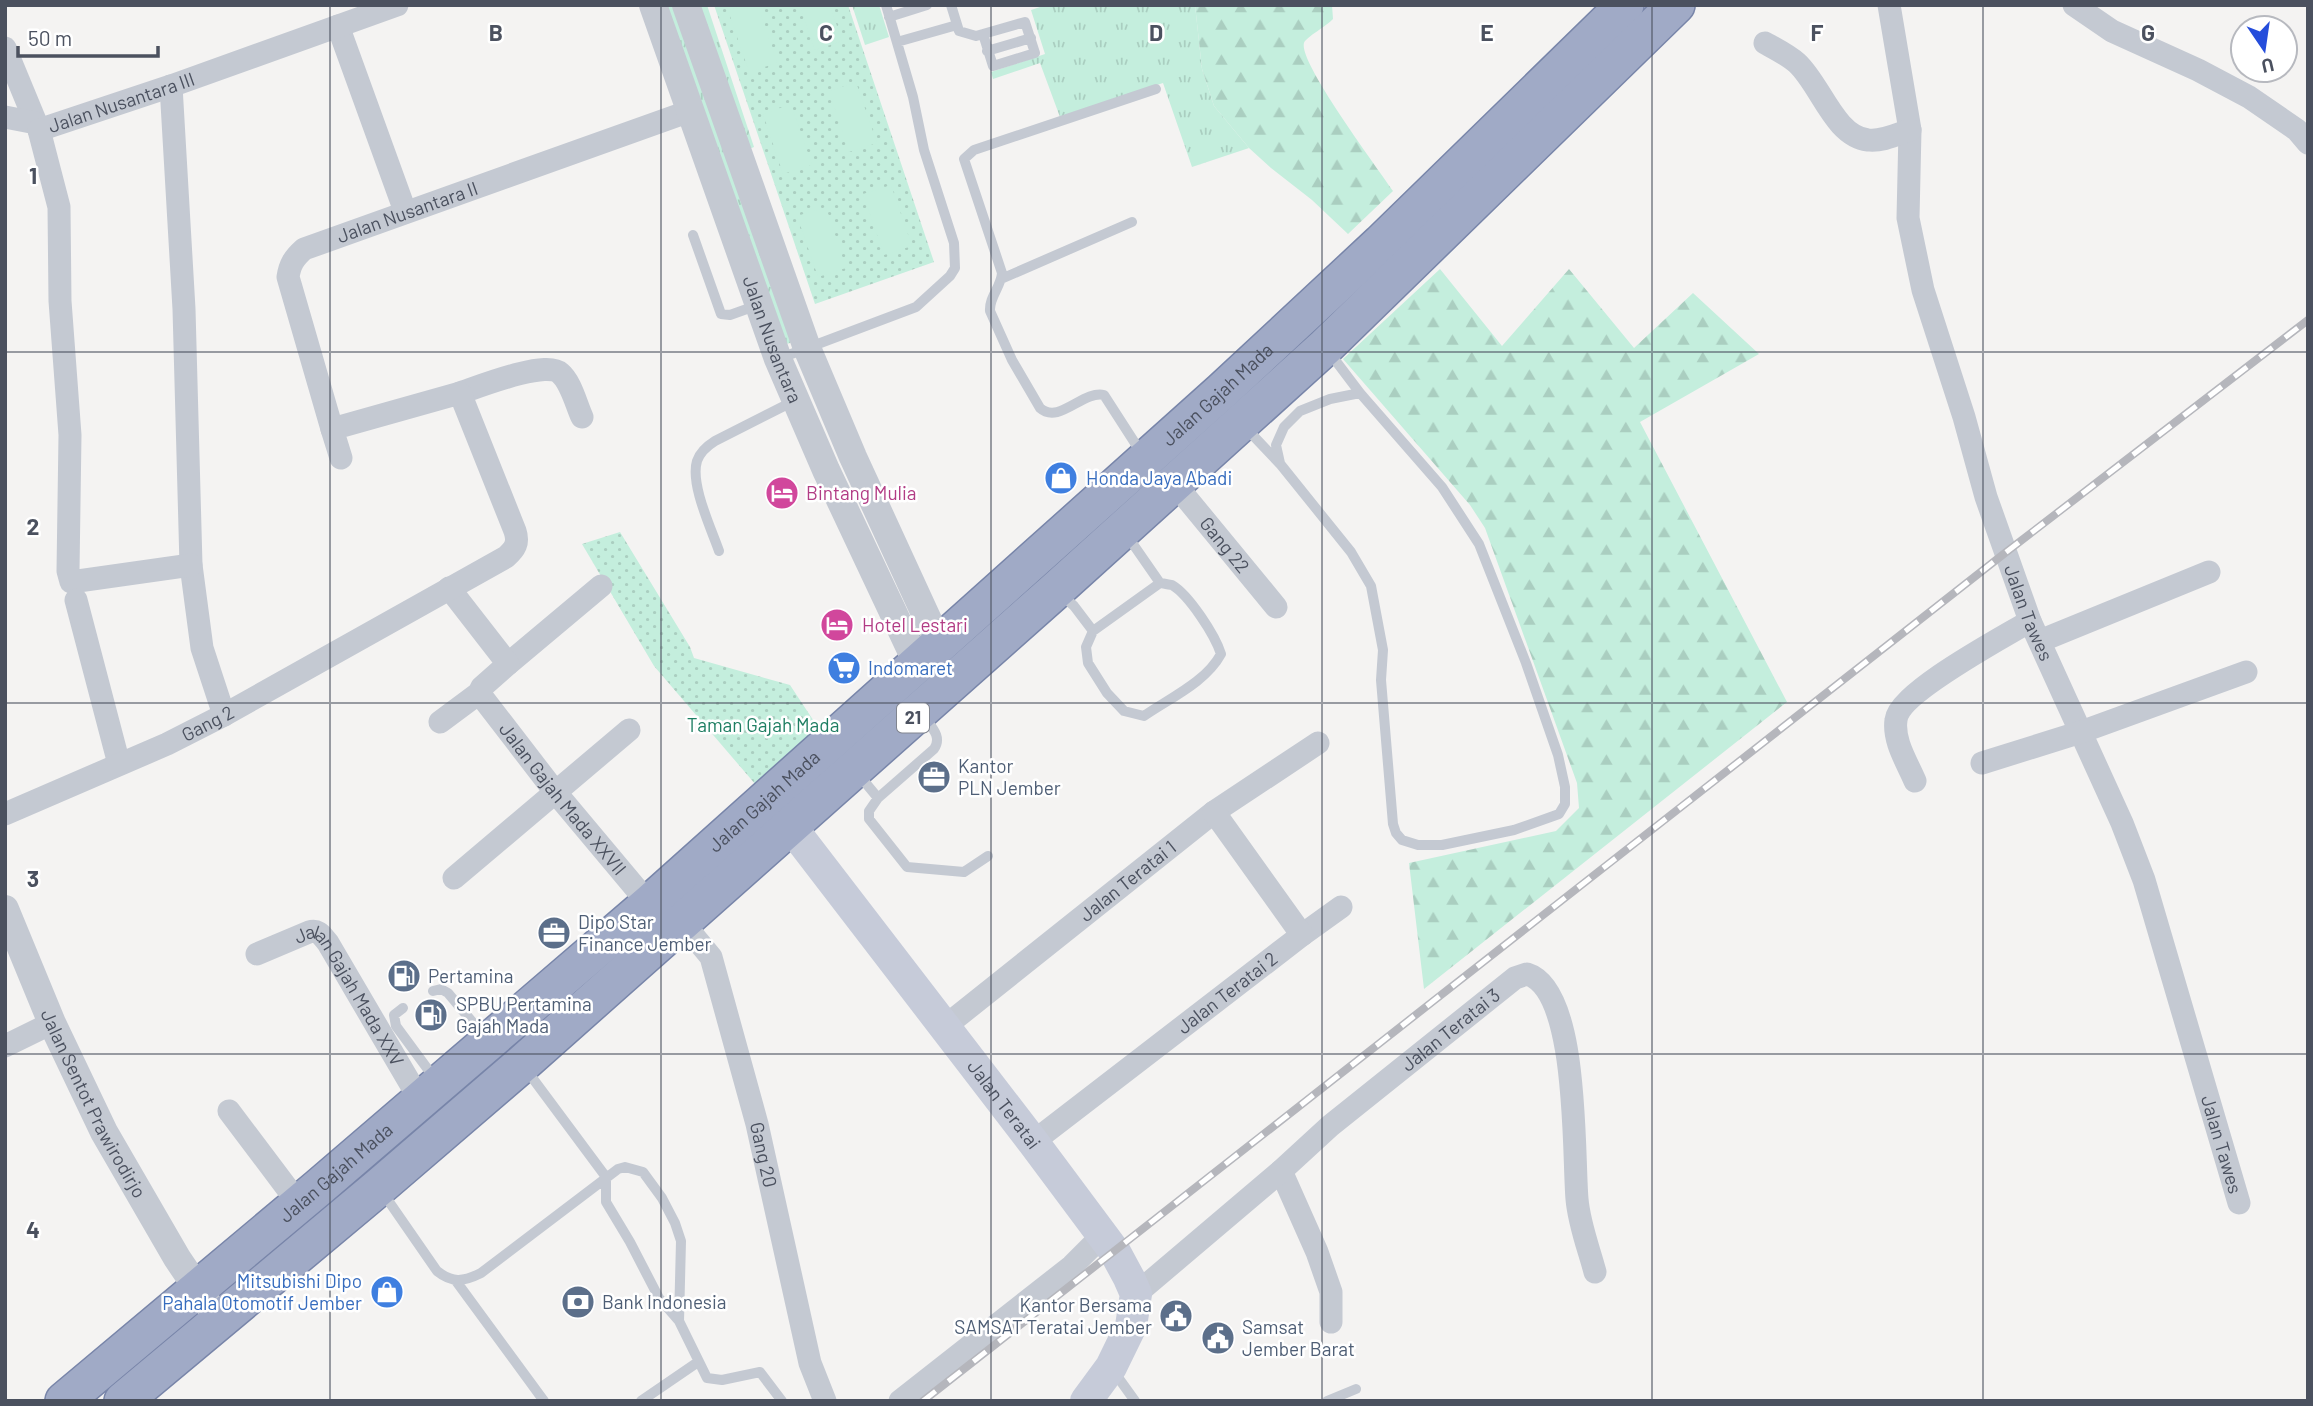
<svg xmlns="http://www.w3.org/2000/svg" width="2313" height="1406" font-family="Barlow,sans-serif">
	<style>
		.grass { fill: url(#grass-tufts) }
		.forest { fill: url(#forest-firs) }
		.park { fill: url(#park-dots) }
		.pitch { fill: #c4eedd }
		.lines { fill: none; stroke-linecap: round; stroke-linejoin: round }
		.trunk-casing { stroke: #7885a9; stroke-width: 40 }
		.service { stroke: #c4c9d2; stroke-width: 10 }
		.minor { stroke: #c4c9d2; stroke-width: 23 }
		.tertiary { stroke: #c4c9d2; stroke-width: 28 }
		.secondary { stroke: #c6cbd9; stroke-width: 32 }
		.trunk { stroke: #a0aac6; stroke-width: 37 }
		.rail-casing { stroke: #b5b6bc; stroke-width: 8 }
		.rail { stroke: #fff; stroke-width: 5; stroke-dasharray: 16; stroke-linecap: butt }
		.grid { fill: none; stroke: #4b515f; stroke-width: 2; stroke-opacity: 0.55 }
		.labels { text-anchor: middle; stroke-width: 5; stroke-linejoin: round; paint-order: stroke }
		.shield { fill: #fff; stroke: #81858f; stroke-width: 2 }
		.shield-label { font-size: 18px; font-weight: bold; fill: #4b515f }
		.street-label { font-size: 19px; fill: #4b515f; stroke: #fff }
		.shop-label { font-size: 19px; fill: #366cbe; stroke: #fff; text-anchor: start }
		.hotel-label { font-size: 19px; fill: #b23c85; stroke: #fff; text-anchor: start }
		.park-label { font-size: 19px; fill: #1e7e62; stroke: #fff }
		.service-label { font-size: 19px; fill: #4e5e75; stroke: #fff; text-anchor: start }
		.grid-label { font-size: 23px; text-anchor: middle; font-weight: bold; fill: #4b515f; stroke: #fff; stroke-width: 5; stroke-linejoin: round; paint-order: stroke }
	</style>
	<defs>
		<pattern id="grass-tufts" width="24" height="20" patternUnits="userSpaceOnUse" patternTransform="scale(1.75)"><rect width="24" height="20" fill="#c4eedd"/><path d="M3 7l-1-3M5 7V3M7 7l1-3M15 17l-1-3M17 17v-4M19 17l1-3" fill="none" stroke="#aacec0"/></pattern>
		<pattern id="forest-firs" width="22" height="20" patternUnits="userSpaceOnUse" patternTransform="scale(1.75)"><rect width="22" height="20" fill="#c4eedd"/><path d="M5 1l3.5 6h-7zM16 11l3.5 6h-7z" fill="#aacec0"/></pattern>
		<pattern id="park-dots" width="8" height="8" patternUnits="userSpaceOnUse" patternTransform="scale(1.75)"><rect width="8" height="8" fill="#c4eedd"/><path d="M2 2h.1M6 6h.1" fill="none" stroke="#aacec0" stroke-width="1.8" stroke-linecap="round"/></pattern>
	</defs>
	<rect width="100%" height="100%" fill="#f4f3f2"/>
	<!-- grass -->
	<path class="grass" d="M664,5H675L792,341L790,343L786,344Z
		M699,5H707L754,147L749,149Z
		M852,5H879L889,37L865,45Z
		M1046,5H1195L1202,69L1214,106L1249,148L1192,167L1163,83L1060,117L1040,63L993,79L991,72L1045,54L1031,10Z"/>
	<!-- forest -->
	<path class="forest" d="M1195,5H1332L1333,19C1327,26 1306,37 1304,43C1298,62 1379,170 1393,191L1348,234L1312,200L1271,168L1249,148L1214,106L1202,69Z
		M1440,269L1502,346L1569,269L1634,348L1693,293L1759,354L1640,422L1787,702L1424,989L1409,863L1556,831L1579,808L1577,783L1485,528L1470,505L1343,359Z"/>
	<!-- park -->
	<path class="park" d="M714,5H848L934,262L815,304Z
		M620,532L690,647L694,658L790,685L823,735L756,785L654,666L582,544Z"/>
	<!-- pitch -->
	<path class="pitch" d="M743,5H758L777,63L749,72L728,10Z
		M800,5H830L842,41L815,50Z
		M856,82L877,143L849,152L829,91Z
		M791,104L812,165L783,174L763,114Z
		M891,185L912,246L884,255L863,194Z
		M826,207L846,268L818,277L797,216Z"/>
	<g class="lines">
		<defs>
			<g id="trunk">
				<path id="s15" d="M64,1401L318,1188L649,904L1222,391L1381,243L1625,5"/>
				<path d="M123,1401L379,1187L522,1064L1056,590L1325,347L1676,5"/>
			</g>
		</defs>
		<!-- trunk casing -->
		<use href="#trunk" class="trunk-casing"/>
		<!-- service -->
		<path class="service" d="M951,5L959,31L976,36L1025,22L1035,53L993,66L983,34
			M889,17L927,5
			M897,42L957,25
			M987,51L1031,38
			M693,235L721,314L730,315L758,305
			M1001,279L1132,222
			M778,359L916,307L950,276L955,268L954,243L924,150L913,97L886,5
			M1245,427L1281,465L1351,552L1371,586L1383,650L1381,680L1393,824L1396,833L1402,840L1418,845H1442L1514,830L1559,814L1565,804V787L1558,755L1526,663L1479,544L1442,487L1360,393L1329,352
			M1142,454L1104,395C1083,390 1059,425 1040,408L1012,360L990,311C989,297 1001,287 1002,273L964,159L974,150L1156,89
			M1280,463L1276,445L1284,427L1300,411L1330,399L1360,393
			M1126,534L1160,583
			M719,551C711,528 690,484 697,461C700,452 707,446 715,441L796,400
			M1160,583C1161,583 1171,585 1172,585C1189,595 1215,635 1221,654C1206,682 1170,698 1144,716L1124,711L1107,693L1088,663L1086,647L1093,631Z
			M1061,594L1074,606L1093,631
			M859,775L878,798L934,749C943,736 930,726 923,715
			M878,798L869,811V819L907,867L964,872L988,856
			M433,991L441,989L448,993L485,1037
			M403,1008L394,1015L396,1026L435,1079
			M525,1068L606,1177V1202L630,1242L659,1298L679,1321L707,1378L722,1380L760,1372L782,1401
			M383,1193L437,1271C452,1283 463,1282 481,1273L618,1169L625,1167L643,1172L662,1198L675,1223L681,1241L679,1321
			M456,1281L544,1401
			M1112,1369L1135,1401
			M641,1401L698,1362
			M1327,1401L1356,1389"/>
		<!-- minor -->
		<g class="minor">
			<path id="s1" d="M1889,5L1910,130L1908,218L1923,290L1964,417L1986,497L2030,621L2122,823L2144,880L2239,1203"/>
			<path d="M2074,5L2112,31L2198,70L2249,97L2297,130L2308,143"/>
			<path d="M338,26L405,211"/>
			<path d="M1765,43C1776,49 1788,55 1797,63C1821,85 1834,136 1868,140C1881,142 1898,134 1910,130"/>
			<path d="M5,48L36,123"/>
			<path d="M171,86L184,309L191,565L202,648L224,715"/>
			<path id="s2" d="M5,117L36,123L39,130L171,86L397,5"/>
			<path d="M39,130L59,207L60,301L70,435L68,571L71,582L191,565"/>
			<path d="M460,393C478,387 546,360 560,373C571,382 576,404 582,417"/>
			<path id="s3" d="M332,429L288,277C290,264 294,258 304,249L690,111"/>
			<path id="s4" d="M1174,483L1276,607"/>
			<path d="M76,600L119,764"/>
			<path d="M2040,641L2209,572"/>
			<path d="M508,664L601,586"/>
			<path id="s5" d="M479,693L556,793L649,904"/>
			<path d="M440,722L479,693L482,687L508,664L449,588"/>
			<path d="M1982,763L2081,732L2246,672"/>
			<path d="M1915,781C1907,762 1893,741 1896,720C1899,692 2004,637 2030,621"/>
			<path id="s6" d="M5,814L167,744L224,715L506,557C515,549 519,543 515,531L460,393L332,429L341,458"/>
			<path d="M454,878L629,730"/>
			<path id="s7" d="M682,922L711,957L757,1124L810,1363L825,1401"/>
			<path d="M1302,935L1341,907"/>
			<path id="s8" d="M257,954L309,932C319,929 322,936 328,943L420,1100"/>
			<path id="s9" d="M943,1028L1214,812L1318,743"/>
			<path d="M5,1046L52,1023"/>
			<path d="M229,1111L299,1204"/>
			<path id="s10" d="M1033,1142L1302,935L1214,812"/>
			<path d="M1281,1171L1317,1252L1331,1292V1322"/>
			<path id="s11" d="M1136,1294L1281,1171L1330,1126L1515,978L1527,974C1579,990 1573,1152 1577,1199C1579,1224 1589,1249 1595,1272"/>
			<path d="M900,1401L1072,1266L1102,1236"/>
		</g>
		<!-- tertiary -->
		<g class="tertiary">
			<path id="s12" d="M653,5L778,359L826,470L917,663"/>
			<path d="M686,5L807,348L853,457L939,644"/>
			<path id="s13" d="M5,909L52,1023L104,1132L177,1258L208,1304"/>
		</g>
		<!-- secondary -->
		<path class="secondary" id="s14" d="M791,827L1033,1142L1115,1252L1129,1278L1136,1294L1131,1326L1111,1367L1086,1401"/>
		<!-- trunk -->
		<use href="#trunk" class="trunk"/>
		<defs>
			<path id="rail" d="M923,1401L2005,553L2308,320"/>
		</defs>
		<!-- rail casing -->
		<use href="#rail" class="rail-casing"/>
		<!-- rail -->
		<use href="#rail" class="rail"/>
	</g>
	<!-- grid -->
	<path class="grid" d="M330,5V1401M661,5V1401M991,5V1401M1322,5V1401M1652,5V1401M1983,5V1401M5,352H2308M5,703H2308M5,1054H2308"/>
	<!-- icons -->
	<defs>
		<symbol id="shop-disc" viewBox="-11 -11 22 22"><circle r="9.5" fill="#3f7fe0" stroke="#fff"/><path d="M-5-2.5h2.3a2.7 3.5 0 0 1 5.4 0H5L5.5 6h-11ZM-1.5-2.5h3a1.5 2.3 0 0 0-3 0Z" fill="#fff"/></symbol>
		<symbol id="hotel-disc" viewBox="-11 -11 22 22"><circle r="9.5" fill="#d1479c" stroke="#fff"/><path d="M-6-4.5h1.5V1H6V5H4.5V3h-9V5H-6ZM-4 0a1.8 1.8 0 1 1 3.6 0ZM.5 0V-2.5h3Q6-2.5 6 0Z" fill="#fff"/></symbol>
		<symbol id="supermarket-disc" viewBox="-11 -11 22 22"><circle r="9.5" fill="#3f7fe0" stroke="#fff"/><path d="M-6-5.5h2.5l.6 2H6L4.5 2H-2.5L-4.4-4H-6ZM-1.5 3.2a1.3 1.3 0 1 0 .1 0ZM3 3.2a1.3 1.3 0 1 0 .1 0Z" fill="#fff"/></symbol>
		<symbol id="office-disc" viewBox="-11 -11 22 22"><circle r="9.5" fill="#5c6f8a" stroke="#fff"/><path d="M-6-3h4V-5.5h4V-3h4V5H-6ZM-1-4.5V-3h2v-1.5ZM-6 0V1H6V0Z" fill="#fff"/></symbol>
		<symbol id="fuel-disc" viewBox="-11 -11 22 22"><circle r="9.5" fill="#5c6f8a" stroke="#fff"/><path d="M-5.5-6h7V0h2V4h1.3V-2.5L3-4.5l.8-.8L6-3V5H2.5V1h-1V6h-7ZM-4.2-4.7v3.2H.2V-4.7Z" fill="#fff"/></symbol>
		<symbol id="bank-disc" viewBox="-11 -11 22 22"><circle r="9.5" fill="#5c6f8a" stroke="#fff"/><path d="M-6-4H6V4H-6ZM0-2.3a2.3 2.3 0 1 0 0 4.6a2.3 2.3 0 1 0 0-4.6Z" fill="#fff"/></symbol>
		<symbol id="civic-disc" viewBox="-11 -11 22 22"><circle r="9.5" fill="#5c6f8a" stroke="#fff"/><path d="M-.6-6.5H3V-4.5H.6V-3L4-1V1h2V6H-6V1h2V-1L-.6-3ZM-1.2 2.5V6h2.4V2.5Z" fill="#fff"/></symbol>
	</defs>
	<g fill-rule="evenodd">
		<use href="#shop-disc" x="1042" y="459" width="38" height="38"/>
		<use href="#hotel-disc" x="763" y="474" width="38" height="38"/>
		<use href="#hotel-disc" x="818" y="606" width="38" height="38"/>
		<use href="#supermarket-disc" x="825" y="649" width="38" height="38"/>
		<use href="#office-disc" x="915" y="758" width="38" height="38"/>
		<use href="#office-disc" x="535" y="914" width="38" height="38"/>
		<use href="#fuel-disc" x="385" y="957" width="38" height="38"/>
		<use href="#fuel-disc" x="412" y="996" width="38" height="38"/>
		<use href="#shop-disc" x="368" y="1273" width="38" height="38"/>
		<use href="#bank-disc" x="559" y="1283" width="38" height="38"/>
		<use href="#civic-disc" x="1157" y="1297" width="38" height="38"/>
		<use href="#civic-disc" x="1199" y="1319" width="38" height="38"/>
	</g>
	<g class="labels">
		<!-- shield labels -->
		<rect class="shield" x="897" y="703.5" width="32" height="29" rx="5"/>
		<g class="shield-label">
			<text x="913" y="724">21</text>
		</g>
		<!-- street labels -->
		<g class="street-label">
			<text dy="7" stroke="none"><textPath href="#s2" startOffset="126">Jalan Nusantara III</textPath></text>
			<text dy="7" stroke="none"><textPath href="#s3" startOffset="301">Jalan Nusantara II</textPath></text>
			<text dy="7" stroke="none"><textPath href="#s12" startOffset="355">Jalan Nusantara</textPath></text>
			<text dy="7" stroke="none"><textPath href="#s15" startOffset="1531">Jalan Gajah Mada</textPath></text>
			<text dy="7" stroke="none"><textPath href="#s4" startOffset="80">Gang 22</textPath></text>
			<text dy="7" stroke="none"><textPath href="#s1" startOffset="628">Jalan Tawes</textPath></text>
			<text dy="7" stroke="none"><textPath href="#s6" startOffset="222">Gang 2</textPath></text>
			<text dy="7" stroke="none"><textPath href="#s5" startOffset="135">Jalan Gajah Mada XXVII</textPath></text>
			<text dy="7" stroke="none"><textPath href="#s15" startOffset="922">Jalan Gajah Mada</textPath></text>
			<text dy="7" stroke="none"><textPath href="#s9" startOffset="236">Jalan Teratai 1</textPath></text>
			<text dy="7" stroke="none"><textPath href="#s10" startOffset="245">Jalan Teratai 2</textPath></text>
			<text dy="7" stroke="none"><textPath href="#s8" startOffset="131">Jalan Gajah Mada XXV</textPath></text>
			<text dy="7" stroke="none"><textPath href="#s11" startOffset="411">Jalan Teratai 3</textPath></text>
			<text dy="7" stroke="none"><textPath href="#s13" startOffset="214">Jalan Sentot Prawirodirjo</textPath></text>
			<text dy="7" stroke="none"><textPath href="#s14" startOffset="350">Jalan Teratai</textPath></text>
			<text dy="7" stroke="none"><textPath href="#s1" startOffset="1195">Jalan Tawes</textPath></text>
			<text dy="7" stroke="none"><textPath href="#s7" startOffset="250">Gang 20</textPath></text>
			<text dy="7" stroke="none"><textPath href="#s15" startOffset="355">Jalan Gajah Mada</textPath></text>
		</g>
		<!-- shop labels -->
		<g class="shop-label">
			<text x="1086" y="485">Honda Jaya Abadi</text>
			<text x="868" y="675">Indomaret</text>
			<text x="362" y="1288" text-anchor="end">Mitsubishi Dipo<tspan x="362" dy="22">Pahala Otomotif Jember</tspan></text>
		</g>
		<!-- hotel labels -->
		<g class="hotel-label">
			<text x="806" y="500">Bintang Mulia</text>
			<text x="862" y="632">Hotel Lestari</text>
		</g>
		<!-- park labels -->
		<g class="park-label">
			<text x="763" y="732">Taman Gajah Mada</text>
		</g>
		<!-- service labels -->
		<g class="service-label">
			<text x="958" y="773">Kantor<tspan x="958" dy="22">PLN Jember</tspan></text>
			<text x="578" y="929">Dipo Star<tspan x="578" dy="22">Finance Jember</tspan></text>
			<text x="428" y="983">Pertamina</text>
			<text x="456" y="1011">SPBU Pertamina<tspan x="456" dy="22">Gajah Mada</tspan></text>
			<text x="602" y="1309">Bank Indonesia</text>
			<text x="1152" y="1312" text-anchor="end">Kantor Bersama<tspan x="1152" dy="22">SAMSAT Teratai Jember</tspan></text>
			<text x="1242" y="1334">Samsat<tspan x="1242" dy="22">Jember Barat</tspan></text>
		</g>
	</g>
	<g class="grid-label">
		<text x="496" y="41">B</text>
		<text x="826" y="41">C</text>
		<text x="1156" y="41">D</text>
		<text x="1487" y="41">E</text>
		<text x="1817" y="41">F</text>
		<text x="2148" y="41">G</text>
		<text x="33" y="184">1</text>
		<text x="33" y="535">2</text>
		<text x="33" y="887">3</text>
		<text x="33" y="1238">4</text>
	</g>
	<!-- border -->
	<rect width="2313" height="1406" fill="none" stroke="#4b515f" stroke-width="14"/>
	<!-- north arrow -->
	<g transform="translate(2264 49) rotate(167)"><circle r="33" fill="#ffffff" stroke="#b7b9bf" stroke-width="2"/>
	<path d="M0-5L12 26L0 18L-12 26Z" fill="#254ddb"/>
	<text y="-10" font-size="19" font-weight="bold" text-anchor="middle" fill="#4b515f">U</text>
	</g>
	<!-- scale -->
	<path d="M18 46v10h140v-10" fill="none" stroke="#4b515f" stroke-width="3.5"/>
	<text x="28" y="46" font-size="21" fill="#4b515f" stroke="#ffffff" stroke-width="5" paint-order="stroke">50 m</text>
</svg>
